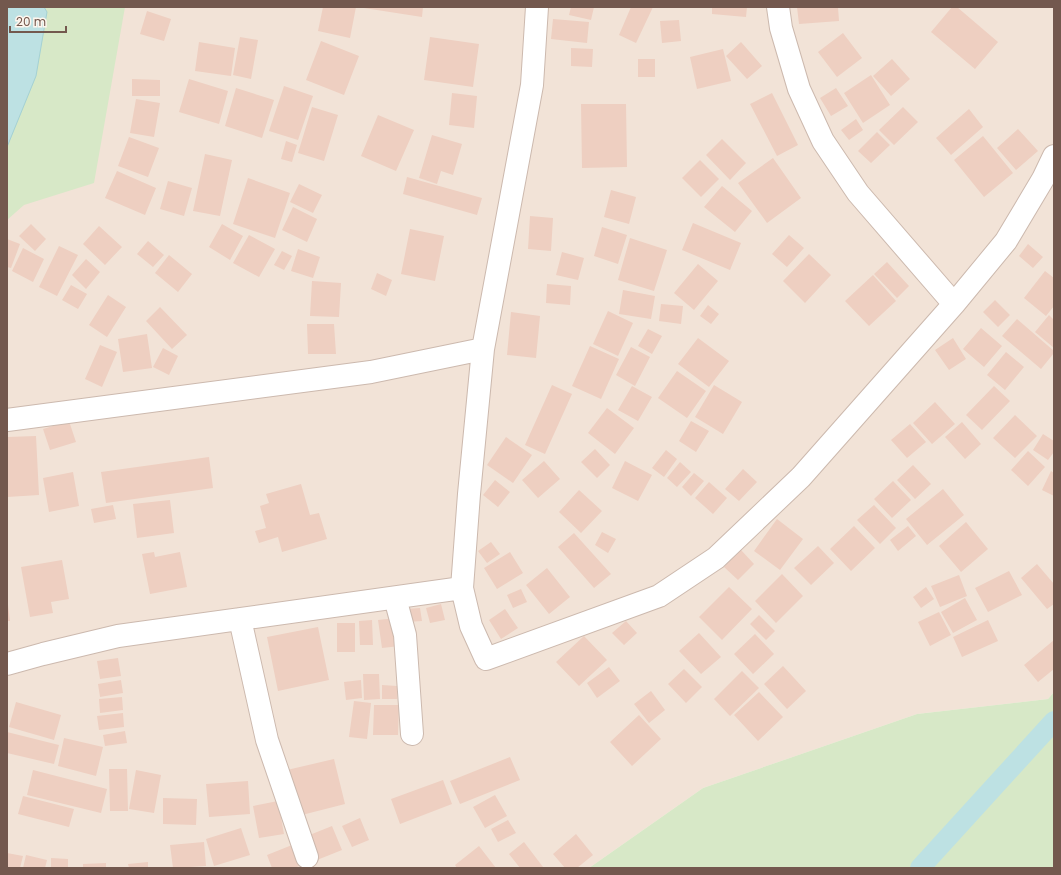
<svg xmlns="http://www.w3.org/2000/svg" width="1061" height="875" font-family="Poppins,sans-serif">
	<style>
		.residential { fill: #f2e3d7 }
		.green { fill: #d7e8c7 }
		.water { fill: #bde1e3; stroke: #a4d1d4 }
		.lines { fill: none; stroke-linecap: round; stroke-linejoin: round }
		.canal { stroke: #bde1e3; stroke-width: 20 }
		.building { fill: #eecfc1 }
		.minor-casing { stroke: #ccb9ae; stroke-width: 24 }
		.minor { stroke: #fff; stroke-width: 22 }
	</style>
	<rect width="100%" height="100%" fill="#fbf2e8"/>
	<!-- residential -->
	<path class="residential" d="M7,7H1054V692L1048,699L917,714L703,788L589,868H7Z"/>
	<!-- green -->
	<path class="green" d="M7,7H125L94,183L24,205L7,220Z
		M1054,692V868H589L703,788L917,714L1048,699Z"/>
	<!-- water -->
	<path class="water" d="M7,7H44L47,12L36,76L7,147Z"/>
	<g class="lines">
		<!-- canal -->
		<path class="canal" d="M920,868L1054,721"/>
	</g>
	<!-- building -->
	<path class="building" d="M323,7H356L350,38L318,31Z
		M364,7H423L422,17L364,8Z
		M571,7H594L591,20L569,15Z
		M631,7H653L636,43L619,35Z
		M712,7H747L746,17L712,14Z
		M797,7H838L839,21L799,24Z
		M952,7H957L998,42L975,69L931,32Z
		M147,11L171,19L164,41L140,34Z
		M553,19L589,22L587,43L551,39Z
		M679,20L681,41L662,43L660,21Z
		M843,33L862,58L837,77L818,52Z
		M240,37L258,40L251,79L233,75Z
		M430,37L479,44L473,87L424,80Z
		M321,41L359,56L344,95L306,80Z
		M199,42L235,48L231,76L195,71Z
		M741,42L762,66L747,79L726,56Z
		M571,48L593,49L592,67L571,66Z
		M723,49L731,81L697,89L690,57Z
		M638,59H655V77H638Z
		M892,59L910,79L891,96L873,76Z
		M871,75L890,105L863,123L844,93Z
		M132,79L160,80V96H132Z
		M189,79L228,91L219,124L179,112Z
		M284,86L313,96L298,140L269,131Z
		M236,88L274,100L262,138L225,126Z
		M836,88L848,106L831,116L820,98Z
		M452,93L477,96L474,128L449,125Z
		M772,93L798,145L777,156L750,104Z
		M136,99L160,103L154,137L130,133Z
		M581,104H626L627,167L582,168Z
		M312,107L338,115L324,161L298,153Z
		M903,107L918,122L894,145L879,130Z
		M969,109L983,127L951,155L936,138Z
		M378,115L414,130L396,171L361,156Z
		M856,119L863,130L849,140L841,130Z
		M1018,129L1038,151L1016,170L997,148Z
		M877,132L890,145L871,163L858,151Z
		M432,135L462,144L453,175L441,171L437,184L419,178Z
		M983,136L1013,173L984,197L954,160Z
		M129,137L159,148L148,177L118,166Z
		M722,139L746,163L730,180L706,155Z
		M286,141L297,145L292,162L281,159Z
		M205,154L232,160L220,216L193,211Z
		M773,158L801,198L767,223L738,183Z
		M700,160L719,179L701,197L682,178Z
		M117,171L156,188L145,215L105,198Z
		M407,177L482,198L477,215L403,194Z
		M248,178L290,193L275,238L233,224Z
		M168,181L192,188L184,216L160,209Z
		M299,184L322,195L313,213L290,202Z
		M722,186L752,211L735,232L704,207Z
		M611,190L636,197L629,224L604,217Z
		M293,207L317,219L307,242L282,230Z
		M530,216L553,218L551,251L528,249Z
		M693,223L741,243L730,270L682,250Z
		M31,224L46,239L35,251L19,236Z
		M222,224L243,236L230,260L209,247Z
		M99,226L122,247L105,265L83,244Z
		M602,227L627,235L618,264L594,256Z
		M410,229L444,236L435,281L401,274Z
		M249,235L275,249L259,277L233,263Z
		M789,235L804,248L787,267L772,254Z
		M630,238L667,250L654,291L618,280Z
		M7,239L20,244L11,268L7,267Z
		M148,241L164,255L153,267L137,254Z
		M1028,244L1043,257L1033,268L1019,256Z
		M59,246L78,255L57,296L39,287Z
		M23,248L44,259L33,282L12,271Z
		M298,249L320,257L313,278L291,271Z
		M282,251L292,256L284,270L274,265Z
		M562,252L584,258L578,280L556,275Z
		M809,254L831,275L805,303L783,281Z
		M169,255L192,274L178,292L155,273Z
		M86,259L100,272L86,289L72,275Z
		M887,262L909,286L897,298L874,274Z
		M698,264L718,281L694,310L674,293Z
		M1045,271L1054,278V306L1046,316L1024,298Z
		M377,273L392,280L386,296L371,289Z
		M873,275L896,301L869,326L845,301Z
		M312,281L341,283L339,317L310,316Z
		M547,284L571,286L570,305L546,303Z
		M71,285L87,294L78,309L62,300Z
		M623,290L655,296L651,319L619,314Z
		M108,295L126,307L107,337L89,325Z
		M995,300L1010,315L998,327L983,312Z
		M661,304L683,306L681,324L659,321Z
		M708,305L719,314L711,324L700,316Z
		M160,307L187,335L172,349L146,321Z
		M608,311L633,323L618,356L593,344Z
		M511,312L540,316L536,358L507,355Z
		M1049,315L1054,320V348L1035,332Z
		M1017,319L1054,351V353L1041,369L1002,336Z
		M307,324H334L336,354H308Z
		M981,328L1002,346L984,367L963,349Z
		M648,329L662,336L652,354L638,346Z
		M147,334L152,368L123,372L118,339Z
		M698,338L729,361L709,387L678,364Z
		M953,338L966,359L949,370L935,350Z
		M100,345L117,352L102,387L85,379Z
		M590,346L619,359L601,399L572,386Z
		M631,347L650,357L635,386L616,375Z
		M163,348L178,356L169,375L153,367Z
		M1006,352L1024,367L1005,390L987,375Z
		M677,371L706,391L687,418L658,398Z
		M552,385L572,394L545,454L525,445Z
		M714,385L742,402L723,434L695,417Z
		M632,386L652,397L638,421L618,410Z
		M994,386L1010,401L982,430L966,415Z
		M935,402L955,424L932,444L913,423Z
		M607,408L634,428L615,454L588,433Z
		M1015,415L1037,436L1015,458L993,438Z
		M69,421L76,442L50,450L43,429Z
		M691,421L709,431L696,452L679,441Z
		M962,422L981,444L965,459L945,437Z
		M910,424L926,442L907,458L891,440Z
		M1043,434L1054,441V452L1048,460L1033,450Z
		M36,436L39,495L7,497V437Z
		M506,437L532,455L513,483L487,465Z
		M595,449L610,465L597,478L581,462Z
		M666,450L677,459L664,477L652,468Z
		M1028,451L1045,467L1028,486L1011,470Z
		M209,457L213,488L106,503L101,472Z
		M544,461L560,479L538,498L522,480Z
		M625,461L652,475L638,501L612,488Z
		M680,462L691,472L677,487L667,478Z
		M913,465L931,484L915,499L897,480Z
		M743,469L757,482L739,501L725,489Z
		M1051,471L1054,473V496L1042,490Z
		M73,472L79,506L49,512L43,478Z
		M694,473L704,481L691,496L682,487Z
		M495,480L510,492L498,507L483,495Z
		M893,481L911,500L892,518L874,499Z
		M709,482L727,498L713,514L695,498Z
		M301,484L310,515L319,513L327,539L282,552L278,537L259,543L255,531L266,528L260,506L269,503L266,494Z
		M943,489L964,515L927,545L906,519Z
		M579,490L602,511L581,533L559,512Z
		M170,500L174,533L137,538L133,504Z
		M113,505L116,519L94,523L91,509Z
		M874,505L896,528L880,544L857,520Z
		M777,519L803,539L780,570L754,551Z
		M966,522L988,549L961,572L939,546Z
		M854,526L875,548L851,571L830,549Z
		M908,526L916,536L898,551L890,540Z
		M602,532L616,539L608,553L595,545Z
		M574,533L611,574L594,588L558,547Z
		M491,542L500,554L487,563L478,551Z
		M818,546L834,563L811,585L794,568Z
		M741,550L754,564L738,580L724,567Z
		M154,552L155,557L180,552L187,587L150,594L142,554Z
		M510,552L523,573L497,589L484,568Z
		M62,560L69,599L51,602L53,613L30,617L21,567Z
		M1037,564L1054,584V604L1047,609L1021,578Z
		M547,568L570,597L549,614L526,585Z
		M1009,571L1022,595L988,612L975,588Z
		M782,574L803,596L776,623L755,601Z
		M959,575L967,596L940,607L931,586Z
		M729,587L752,609L722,640L699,617Z
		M926,587L934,599L921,608L913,597Z
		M521,589L527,602L513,608L507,595Z
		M965,598L977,620L953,633L941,612Z
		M441,604L445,620L430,623L426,608Z
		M7,605H8L10,621H7Z
		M420,608L422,621L407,622L406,609Z
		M505,609L518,628L501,639L489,620Z
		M939,612L951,635L930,646L918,622Z
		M759,615L775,631L766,640L750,624Z
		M396,618L400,646L382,648L378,620Z
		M372,620L373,645H360L359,621Z
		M988,620L998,641L962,657L953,637Z
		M626,621L637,633L624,645L612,633Z
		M337,623H355V652H337Z
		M318,627L329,680L278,691L267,637Z
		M699,633L721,657L701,674L679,651Z
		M755,634L774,654L753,674L734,654Z
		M584,636L607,660L579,686L556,662Z
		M1054,640V669L1038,682L1024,665Z
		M118,658L121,676L100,679L97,661Z
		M783,666L806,691L787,709L764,684Z
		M609,667L620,681L597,698L587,683Z
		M684,669L702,687L686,703L668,684Z
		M742,671L759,688L730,716L714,699Z
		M363,674H379L380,699L364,700Z
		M121,680L123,693L100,697L98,684Z
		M361,680L362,698L346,700L344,682Z
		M382,685L397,686V699H382Z
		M651,691L665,710L649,723L634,704Z
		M759,692L783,717L758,741L734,715Z
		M122,697L123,710L100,713L99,699Z
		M354,701L371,703L367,739L349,737Z
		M16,702L61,715L54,740L9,727Z
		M374,705H399L398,735H373Z
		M123,713L124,727L99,730L97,716Z
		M639,715L661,739L632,766L610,742Z
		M125,731L127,743L105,746L103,735Z
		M7,732L59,745L54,764L7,753Z
		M64,738L103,747L96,776L58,766Z
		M510,757L520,780L460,804L450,781Z
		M334,759L345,804L298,816L287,770Z
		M109,769H127L128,811H110Z
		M33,770L107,789L101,813L27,795Z
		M136,770L161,775L154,813L129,809Z
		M443,780L452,804L400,824L391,799Z
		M248,781L250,814L209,817L206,784Z
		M495,795L507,816L485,828L473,807Z
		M23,796L74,809L69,827L18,814Z
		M163,798L197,799L196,825L163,824Z
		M278,801L284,834L259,838L253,806Z
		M360,818L369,840L352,847L342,826Z
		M508,820L516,833L498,842L491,829Z
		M332,826L342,850L317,860L307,836Z
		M241,828L250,855L214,866L206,839Z
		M576,834L593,855L577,868H565L553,854Z
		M204,842L206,866L173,868L170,845Z
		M524,842L543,867L542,868H520L509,854Z
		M292,845L300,866L294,868H272L267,855Z
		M479,846L496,868H457L455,865Z
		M7,853L23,856L20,868H7Z
		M26,855L47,860L45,868H23Z
		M51,858L68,859V868H51Z
		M148,862V868H129L128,864Z
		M106,863V868H83V864Z"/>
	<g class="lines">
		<defs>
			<path id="minor" d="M537,7L532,85L483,349L469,494L462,588L471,626L486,659L659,596L716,558L801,477L954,304L1006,241L1043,179L1054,156
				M778,7L781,28L799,89L823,141L858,193L954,304
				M7,420L371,372L483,349
				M395,598L405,635L412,734
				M240,619L267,740L307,857
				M7,664L43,654L118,636L462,588"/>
		</defs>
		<!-- minor casing -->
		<use href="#minor" class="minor-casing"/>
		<!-- minor -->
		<use href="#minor" class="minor"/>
	</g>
	<!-- border -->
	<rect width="1061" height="875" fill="none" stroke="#73584e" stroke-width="16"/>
	<!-- scale -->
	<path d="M10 26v6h56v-6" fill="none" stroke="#73584e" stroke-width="2"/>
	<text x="16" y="26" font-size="12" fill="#73584e" stroke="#fef6ee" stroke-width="3" paint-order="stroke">20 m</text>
</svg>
